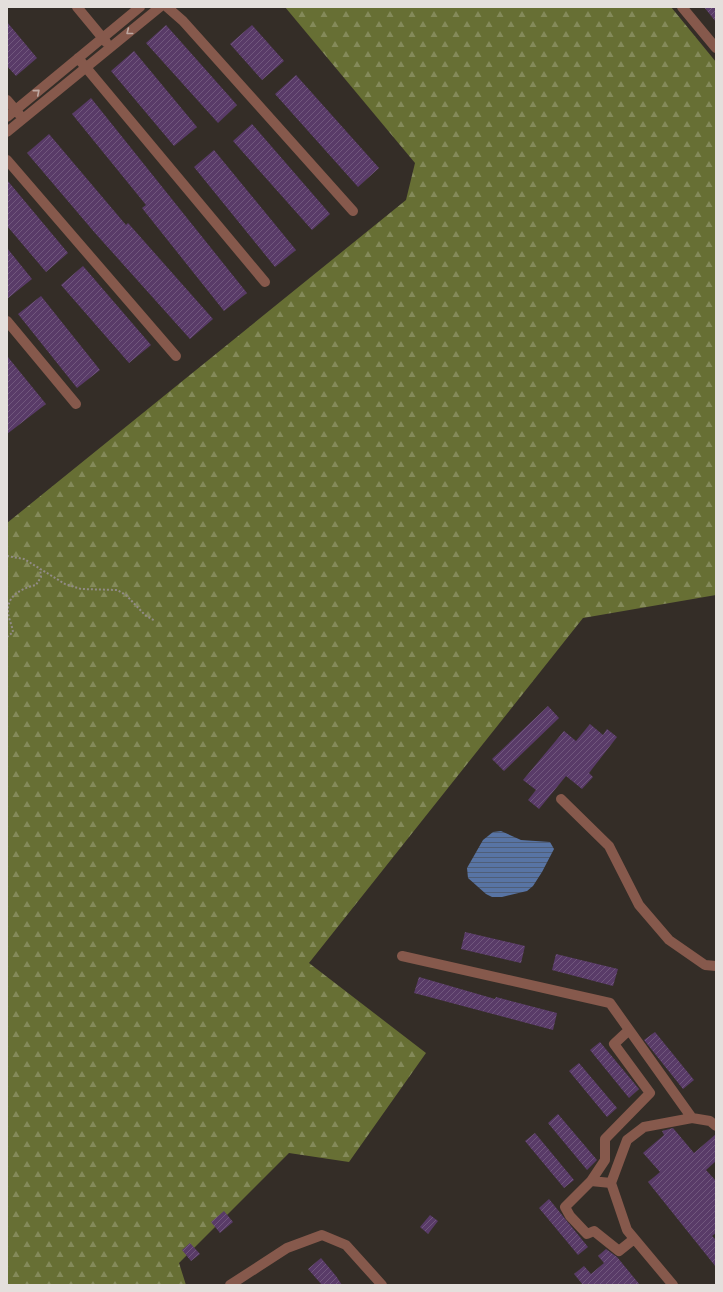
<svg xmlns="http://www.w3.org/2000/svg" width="723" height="1292" font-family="Roboto,sans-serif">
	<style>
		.forest { fill: url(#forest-firs) }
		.water { fill: url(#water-rules) }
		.building { fill: url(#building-hatch) }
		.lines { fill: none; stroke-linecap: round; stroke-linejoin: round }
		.path { stroke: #918b86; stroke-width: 2; stroke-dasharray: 2 2; stroke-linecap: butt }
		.minor { stroke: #86594c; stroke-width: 10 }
		.oneway { stroke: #bea9a2 }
	</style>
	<defs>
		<pattern id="forest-firs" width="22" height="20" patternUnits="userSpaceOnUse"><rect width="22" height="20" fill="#676f34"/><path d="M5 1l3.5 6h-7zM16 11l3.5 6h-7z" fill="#848a5a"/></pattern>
		<pattern id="water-rules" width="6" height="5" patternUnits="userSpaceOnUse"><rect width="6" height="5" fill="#5874a4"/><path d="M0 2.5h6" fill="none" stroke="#4f5e78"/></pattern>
		<pattern id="building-hatch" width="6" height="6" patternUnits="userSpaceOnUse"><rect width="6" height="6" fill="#593b68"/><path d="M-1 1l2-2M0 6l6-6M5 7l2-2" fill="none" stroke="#71577d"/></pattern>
	</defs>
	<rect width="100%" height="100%" fill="#342d27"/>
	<!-- forest -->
	<path class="forest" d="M285,7H671L716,62V595L583,618L309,963L426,1053L349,1162L289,1153L179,1263L186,1285H7V523L406,200L415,163Z"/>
	<!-- water -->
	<path class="water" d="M501,831L521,840L550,842L554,849L542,872L533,886L527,891L502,897H492L486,894L468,878L467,868L483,840L493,832Z"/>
	<!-- building -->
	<path class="building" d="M704,7H716V22Z
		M7,22L37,58L16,76L7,66Z
		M166,25L237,105L218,123L146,43Z
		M252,25L284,61L262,80L230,44Z
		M134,51L197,127L174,146L111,71Z
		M296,75L379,168L358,187L275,94Z
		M91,98L247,293L224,311L142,208L146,205L72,114Z
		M252,124L330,214L312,230L233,141Z
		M49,134L126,225L128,223L213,319L190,339L95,233L27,153Z
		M214,150L296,250L275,267L194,167Z
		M7,180L68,253L46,272L7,226Z
		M7,248L32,279L7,299Z
		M83,266L151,345L129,363L61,285Z
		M41,296L100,370L77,388L18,314Z
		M7,356L46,404L7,434Z
		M548,706L559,718L504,771L492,759Z
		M590,724L603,735L607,729L617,737L589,773L593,777L582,789L566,776L539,809L528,800L536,790L523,780L564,731L576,741Z
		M465,932L525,946L521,963L461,949Z
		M556,954L618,969L613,986L552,970Z
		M419,977L495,999L496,997L557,1013L553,1030L414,993Z
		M655,1032L694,1080L683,1089L644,1040Z
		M600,1042L639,1089L629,1098L590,1050Z
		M579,1063L617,1108L607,1117L569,1071Z
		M558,1114L597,1160L587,1170L548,1123Z
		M673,1128L694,1153L716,1134V1161L706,1170L716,1181V1233L712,1236L716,1240V1267L648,1182L660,1172L643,1153L664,1135L662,1131Z
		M535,1133L574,1180L564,1188L525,1141Z
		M549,1199L588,1247L578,1255L539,1208Z
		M224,1211L233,1222L220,1233L211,1222Z
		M430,1215L438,1221L428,1234L420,1227Z
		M190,1243L200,1254L191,1261L182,1250Z
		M606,1249L617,1257L640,1285H583L574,1274L584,1266L591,1274L604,1263L598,1256Z
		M321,1258L336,1276L342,1285H322L308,1269Z"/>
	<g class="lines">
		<!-- path -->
		<path class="path" d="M7,556L24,559L65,584L81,589L117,590L126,595L145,615L155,621
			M7,637L13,632C12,625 8,617 8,611C7,595 23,588 36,585L41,577L40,569"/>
		<!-- minor -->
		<path class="minor" d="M77,7L106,42
			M167,7L183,21L353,211
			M682,7L716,48
			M78,58L265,282
			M7,100L19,114
			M7,117L140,7
			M7,132L160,7
			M7,160L176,356
			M7,321L76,404
			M561,799L609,846L639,905L669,940L705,965L716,966
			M402,956L610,1003L692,1118
			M591,1181L605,1160V1139L650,1093L614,1044L629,1030
			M611,1183L591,1181L565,1207L570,1216L587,1234L594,1231L619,1251L634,1239
			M230,1285L287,1248L322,1235L346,1245L382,1285
			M673,1285L627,1230L611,1183L627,1140L644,1127L692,1118L710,1121L716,1126"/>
	</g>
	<!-- one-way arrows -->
	<defs><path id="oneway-chevron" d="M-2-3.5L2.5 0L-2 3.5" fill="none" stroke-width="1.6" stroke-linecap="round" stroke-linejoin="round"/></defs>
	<g class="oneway">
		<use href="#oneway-chevron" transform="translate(129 32) rotate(142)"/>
		<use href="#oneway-chevron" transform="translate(37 92) rotate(-40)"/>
	</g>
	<!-- border -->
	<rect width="723" height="1292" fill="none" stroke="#e4dfdc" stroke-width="16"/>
</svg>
